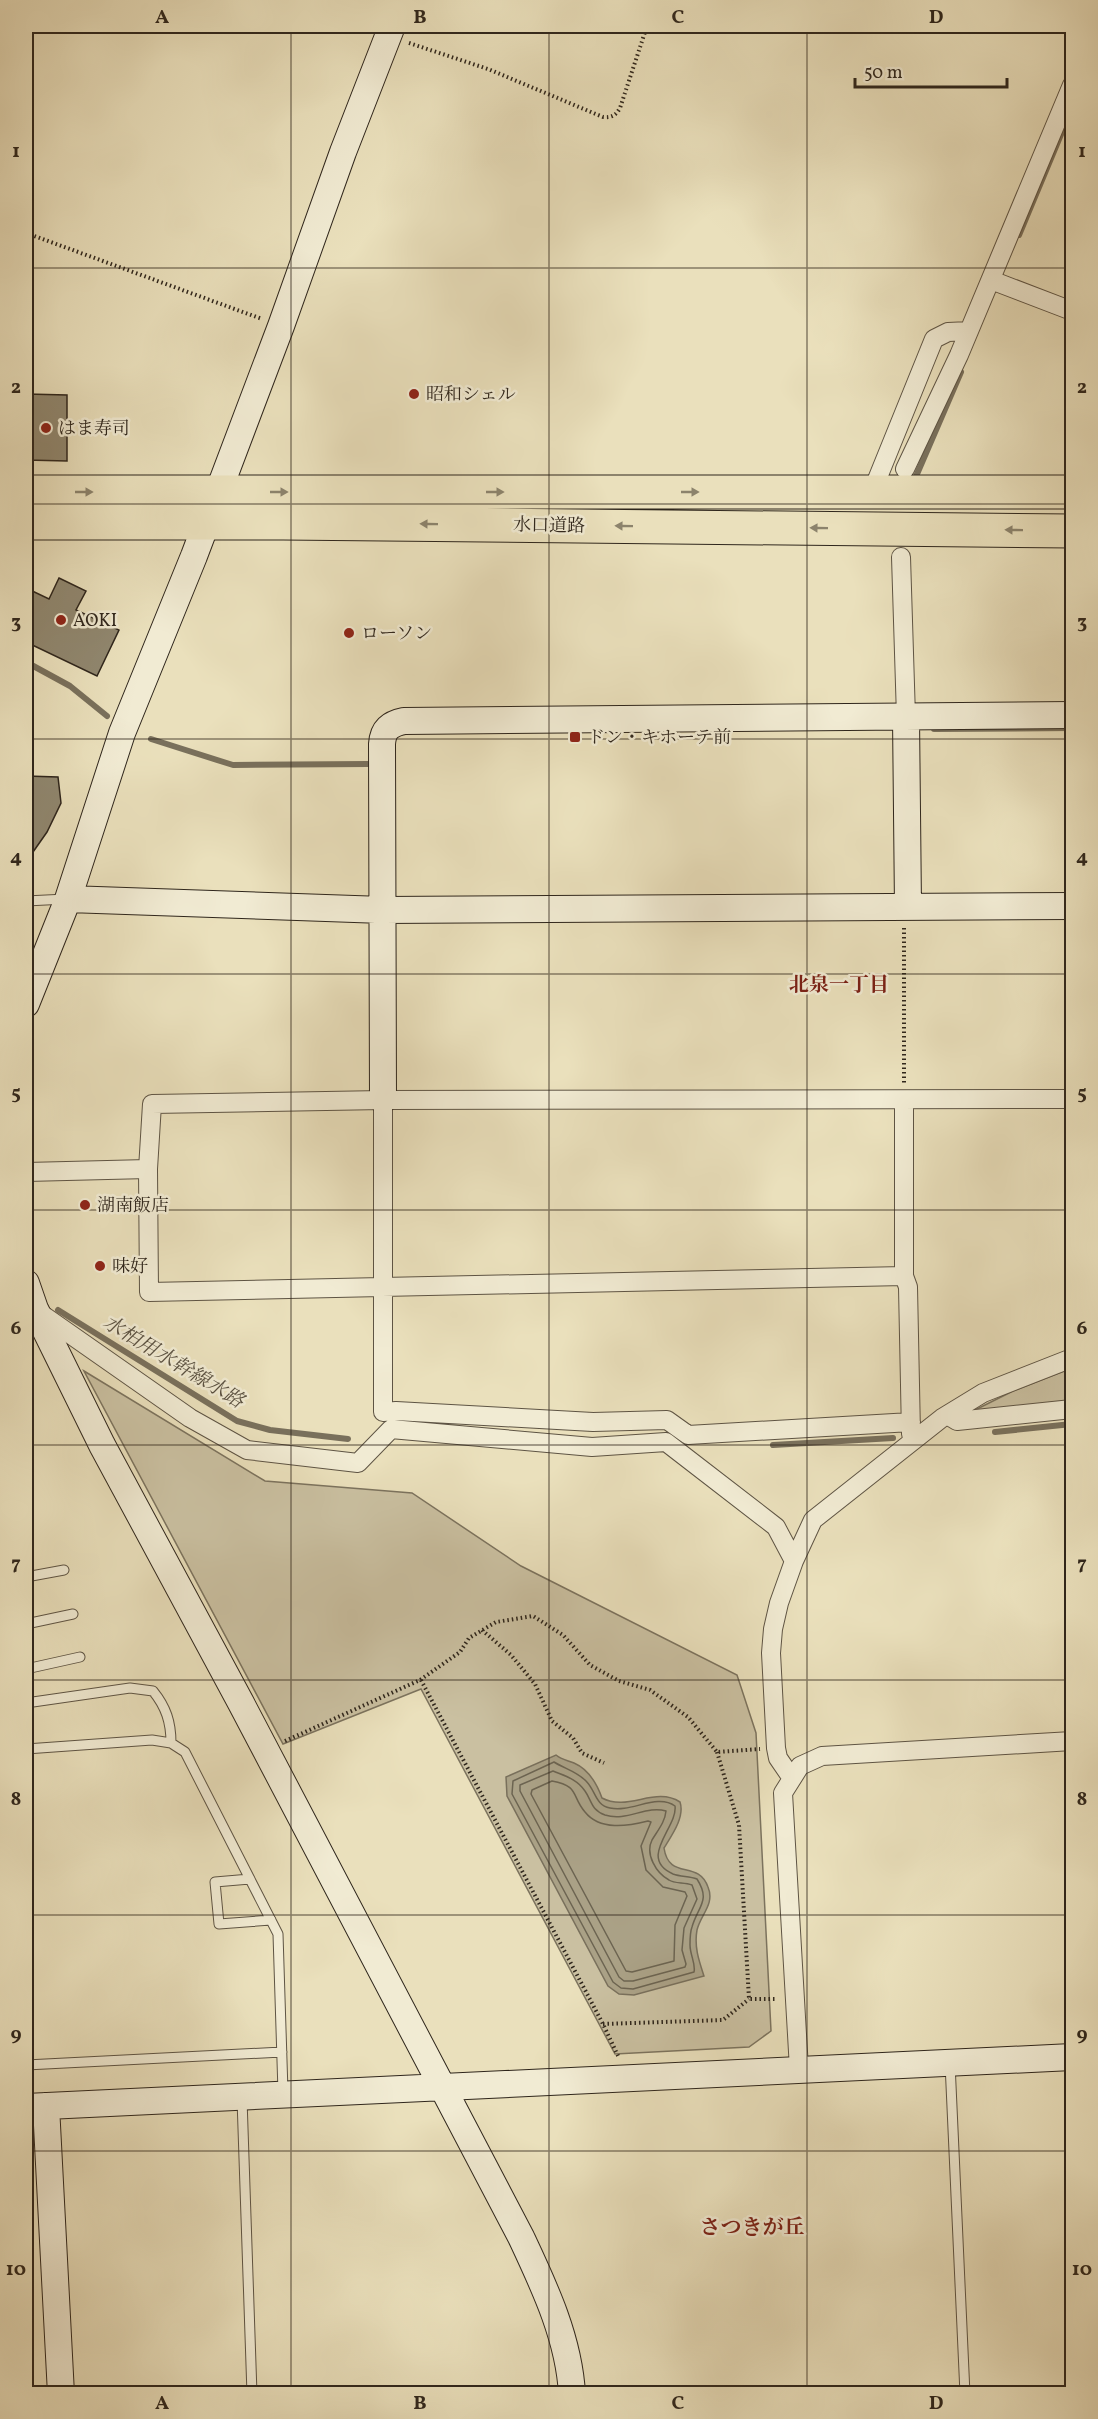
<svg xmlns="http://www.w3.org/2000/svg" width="1098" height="2419" font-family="Vollkorn,'Noto Serif JP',serif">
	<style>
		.green { fill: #cac0a1; stroke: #7c735e; stroke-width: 1.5 }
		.water { fill: #aaa186; stroke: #79705c; stroke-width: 1.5 }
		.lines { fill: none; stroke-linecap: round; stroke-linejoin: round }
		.shore { stroke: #6c6451; stroke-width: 1.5 }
		.stream { stroke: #79705c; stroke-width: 6 }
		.building { fill: #90876f; stroke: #2f261c; stroke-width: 1.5 }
		.lane-casing { stroke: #5e5444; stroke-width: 11 }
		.street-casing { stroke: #5e5444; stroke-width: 20 }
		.secondary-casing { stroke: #2f261c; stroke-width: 28 }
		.highway-casing { stroke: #2f261c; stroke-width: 35 }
		.path { stroke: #2f261c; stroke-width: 4; stroke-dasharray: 1.5 3; stroke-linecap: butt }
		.lane { stroke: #f1ebd3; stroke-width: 9 }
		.street { stroke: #f1ebd3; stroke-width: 18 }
		.secondary { stroke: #f1ebd3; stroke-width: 26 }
		.highway { stroke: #eae0bc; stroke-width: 33 }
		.oneway { fill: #8c836c }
		.grid { fill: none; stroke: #2f261c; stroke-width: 1.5; stroke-opacity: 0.55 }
		.poi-dot { fill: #8f2418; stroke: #f1ebd3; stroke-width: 2 }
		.labels { text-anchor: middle; stroke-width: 5; stroke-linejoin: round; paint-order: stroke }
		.poi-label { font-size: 18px; fill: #2f261c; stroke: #f1ebd3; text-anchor: start }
		.street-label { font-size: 18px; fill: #2f261c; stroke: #f1ebd3 }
		.neighbourhood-label { font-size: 20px; font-weight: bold; fill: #7a1f14; stroke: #f1ebd3 }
		.water-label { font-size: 20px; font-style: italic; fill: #5a5141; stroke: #f1ebd3 }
		.quarter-label { font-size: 21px; font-weight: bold; fill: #7a1f14; stroke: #f1ebd3 }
		.neatline { fill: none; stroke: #2f261c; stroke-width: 2 }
		.grid-label { font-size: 20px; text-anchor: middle; font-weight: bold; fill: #2f261c }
	</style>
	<rect width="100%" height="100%" fill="#eae0bc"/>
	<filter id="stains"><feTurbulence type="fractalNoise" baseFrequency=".00333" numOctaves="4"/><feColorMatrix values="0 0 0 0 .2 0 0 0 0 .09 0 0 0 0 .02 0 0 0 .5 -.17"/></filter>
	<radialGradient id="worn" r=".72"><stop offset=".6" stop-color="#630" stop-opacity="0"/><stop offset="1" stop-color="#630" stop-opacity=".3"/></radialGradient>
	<!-- green -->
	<path class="green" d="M1072,1368V1402L965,1415L1013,1391Z
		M84,1371L265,1481L412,1493L521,1566L737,1675L756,1733L771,2031L749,2047L615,2054L421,1689L283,1744Z"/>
	<!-- water -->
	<path class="water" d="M556,1755C562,1760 567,1760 574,1763C588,1769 597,1784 602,1798C628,1812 655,1786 680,1802C685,1817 672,1835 664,1848C669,1881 698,1859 708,1887C715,1904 701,1914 697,1930C694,1947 699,1961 704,1976L634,1995L619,1994L608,1986L507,1796L506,1777Z"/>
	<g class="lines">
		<!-- shore -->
		<path class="shore" d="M554,1762C565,1769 576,1771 586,1781C596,1791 595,1805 610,1808C631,1813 657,1793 675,1806C678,1827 637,1858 673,1874C681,1877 689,1876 697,1879C711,1901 698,1906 692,1927C690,1932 690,1939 690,1945C690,1955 696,1964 694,1972L633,1989L621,1988L613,1982L512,1794L513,1781Z
			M553,1771C565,1776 577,1779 585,1791C592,1801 591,1810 605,1815C627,1822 646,1805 666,1811C665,1822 658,1830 652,1840C645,1854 656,1873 669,1880C675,1884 684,1882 692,1885L697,1899L684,1928L682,1950L686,1964L685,1967L633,1981H624L619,1977L520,1791V1785Z
			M552,1781C580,1786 571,1796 585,1812C600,1831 628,1826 648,1821L651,1822L641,1846L646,1870L663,1887L685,1892L687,1896L675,1925L674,1961L632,1972L626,1971L531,1794L532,1790Z"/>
		<!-- stream -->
		<path class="stream" d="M1019,235L1072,108
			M914,481L961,372
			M26,662L70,686L107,716
			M934,729L1072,728
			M151,739L233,765L368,764
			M58,1310L237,1421L270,1430L348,1439
			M995,1432L1072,1424
			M773,1445L893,1438"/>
	</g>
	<!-- building -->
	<path class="building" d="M26,394L67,395V461L26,460Z
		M59,578L86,591L76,610L119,630L97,676L26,642V588L49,599Z
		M26,776L58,777L61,803L47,832L26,862Z"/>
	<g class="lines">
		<defs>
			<path id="lane" d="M26,901L66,899
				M26,1577L64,1570
				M26,1624L73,1614
				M26,1669L80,1657
				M26,1703L130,1688L153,1691C166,1707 171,1722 171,1743
				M26,1749L152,1740L171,1743L185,1752L278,1934L283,2092
				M250,1879L215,1882L219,1924L271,1920
				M950,2063L965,2394
				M26,2065L282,2052
				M242,2099L252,2394"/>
			<path id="street" d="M991,280L1072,311
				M905,469L959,355L1072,85
				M872,492L934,339L948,332L969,331
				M901,557L906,717
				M383,1100V1412L396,1411L593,1422L667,1420L688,1435L911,1422
				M904,1100V1276L908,1287L911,1434
				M26,1172L148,1169
				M904,1276L149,1292L148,1169L152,1104L383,1100L1072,1099
				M37,1311L190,1418L247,1450L358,1463L391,1429L592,1447L666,1442L776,1527L794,1561
				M947,1415L957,1421L1072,1409
				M791,1777L778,1758L776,1748L771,1653L773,1629L779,1603L794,1561L813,1520L942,1418L983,1393L1072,1358
				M799,2069L783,1793L800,1766L822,1756L1072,1741"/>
			<path id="secondary" d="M906,717L908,907
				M68,899L383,910L1072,906
				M26,1004L68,899L122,733L194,556L281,326L343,152L392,26
				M383,1100L382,744C383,729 390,724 404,721L1072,715
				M26,1283L35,1309L102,1445L241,1703L521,2237C544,2286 569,2338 572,2394
				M46,2106L61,2394
				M26,2107L1072,2057"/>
			<path id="highway" d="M26,492H1072
				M26,523H283L1072,531"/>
		</defs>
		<!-- lane casing -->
		<use href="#lane" class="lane-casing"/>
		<!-- street casing -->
		<use href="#street" class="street-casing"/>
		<!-- secondary casing -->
		<use href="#secondary" class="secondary-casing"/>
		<!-- highway casing -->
		<use href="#highway" class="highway-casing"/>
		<!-- path -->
		<path class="path" d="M26,33L28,26
			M409,43L488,69L603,117C612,118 616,115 620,108L647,26
			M26,233L262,319
			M904,928V1083
			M482,1630L511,1655L535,1684L552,1721L573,1738L582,1753L604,1763
			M421,1680L603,2024L619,2058
			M285,1741L420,1680L460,1652L469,1638L496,1622L533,1616L563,1635L590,1665L619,1681L650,1690L688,1717L717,1752L760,1749
			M717,1752L739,1825L749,1999H777
			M603,2024L723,2020L749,1999"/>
		<!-- lane -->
		<use href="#lane" class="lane"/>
		<!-- street -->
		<use href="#street" class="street"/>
		<!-- secondary -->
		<use href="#secondary" class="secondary"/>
		<!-- highway -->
		<use href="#highway" class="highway"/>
	</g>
	<!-- one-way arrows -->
	<defs><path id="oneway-solid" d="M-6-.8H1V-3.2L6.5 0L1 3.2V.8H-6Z" transform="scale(1.5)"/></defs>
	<g class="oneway">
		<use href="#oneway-solid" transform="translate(84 492)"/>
		<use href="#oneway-solid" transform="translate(279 492)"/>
		<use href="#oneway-solid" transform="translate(495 492)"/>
		<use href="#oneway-solid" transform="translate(690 492)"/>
		<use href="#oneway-solid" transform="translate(429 524) rotate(-179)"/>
		<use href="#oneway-solid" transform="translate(624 526) rotate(-179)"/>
		<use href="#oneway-solid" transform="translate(819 528) rotate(-179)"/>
		<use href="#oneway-solid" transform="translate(1014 530) rotate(-179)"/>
	</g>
	<!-- grid -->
	<path class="grid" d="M291,26V2394M549,26V2394M807,26V2394M26,268H1072M26,504H1072M26,739H1072M26,974H1072M26,1210H1072M26,1445H1072M26,1680H1072M26,1915H1072M26,2151H1072"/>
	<!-- markers -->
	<g class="poi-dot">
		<circle cx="414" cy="394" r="6"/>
		<circle cx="46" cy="428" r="6"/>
		<circle cx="61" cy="620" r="6"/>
		<circle cx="349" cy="633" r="6"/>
		<rect x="569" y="731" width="12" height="12" rx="3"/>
		<circle cx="85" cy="1205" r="6"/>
		<circle cx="100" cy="1266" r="6"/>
	</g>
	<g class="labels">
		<!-- poi labels -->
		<g class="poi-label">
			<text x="426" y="400">昭和シェル</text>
			<text x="58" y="434">はま寿司</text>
			<text x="73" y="626">AOKI</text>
			<text x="361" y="639">ローソン</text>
			<text x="587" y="743">ドン・キホーテ前</text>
			<text x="97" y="1211">湖南飯店</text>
			<text x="112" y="1272">味好</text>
		</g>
		<!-- street labels -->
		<g class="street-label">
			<text transform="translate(549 525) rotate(1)" y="6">水口道路</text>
		</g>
		<!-- neighbourhood labels -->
		<g class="neighbourhood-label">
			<text x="839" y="991">北泉一丁目</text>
		</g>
		<!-- water labels -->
		<g class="water-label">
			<text transform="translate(174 1361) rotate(31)" y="7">水柏用水幹線水路</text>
		</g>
		<!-- quarter labels -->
		<g class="quarter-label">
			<text x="752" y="2234">さつきが丘</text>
		</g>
	</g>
	<!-- margin -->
	<rect width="1098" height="2419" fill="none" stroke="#eae0bc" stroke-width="66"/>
	<!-- scale -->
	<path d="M855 78v9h152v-9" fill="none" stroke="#2f261c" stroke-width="3"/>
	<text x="864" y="78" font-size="18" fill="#2f261c" stroke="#f1ebd3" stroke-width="4.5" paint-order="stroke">50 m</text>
	<rect x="33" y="33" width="1032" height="2353" class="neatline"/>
	<g class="grid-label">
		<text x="162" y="23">A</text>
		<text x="420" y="23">B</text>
		<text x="678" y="23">C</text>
		<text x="936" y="23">D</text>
		<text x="16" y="157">1</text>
		<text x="1082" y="157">1</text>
		<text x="16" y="393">2</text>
		<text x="1082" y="393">2</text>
		<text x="16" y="628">3</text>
		<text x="1082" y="628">3</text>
		<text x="16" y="863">4</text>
		<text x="1082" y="863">4</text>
		<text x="16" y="1099">5</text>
		<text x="1082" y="1099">5</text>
		<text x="16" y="1334">6</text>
		<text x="1082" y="1334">6</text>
		<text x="16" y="1569">7</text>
		<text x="1082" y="1569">7</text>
		<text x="16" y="1805">8</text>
		<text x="1082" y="1805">8</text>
		<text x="16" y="2040">9</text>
		<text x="1082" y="2040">9</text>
		<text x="16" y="2275">10</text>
		<text x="1082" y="2275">10</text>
		<text x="162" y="2409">A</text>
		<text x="420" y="2409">B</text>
		<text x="678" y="2409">C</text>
		<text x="936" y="2409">D</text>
	</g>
	<rect width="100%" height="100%" filter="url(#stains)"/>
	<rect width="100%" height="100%" fill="url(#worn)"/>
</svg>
